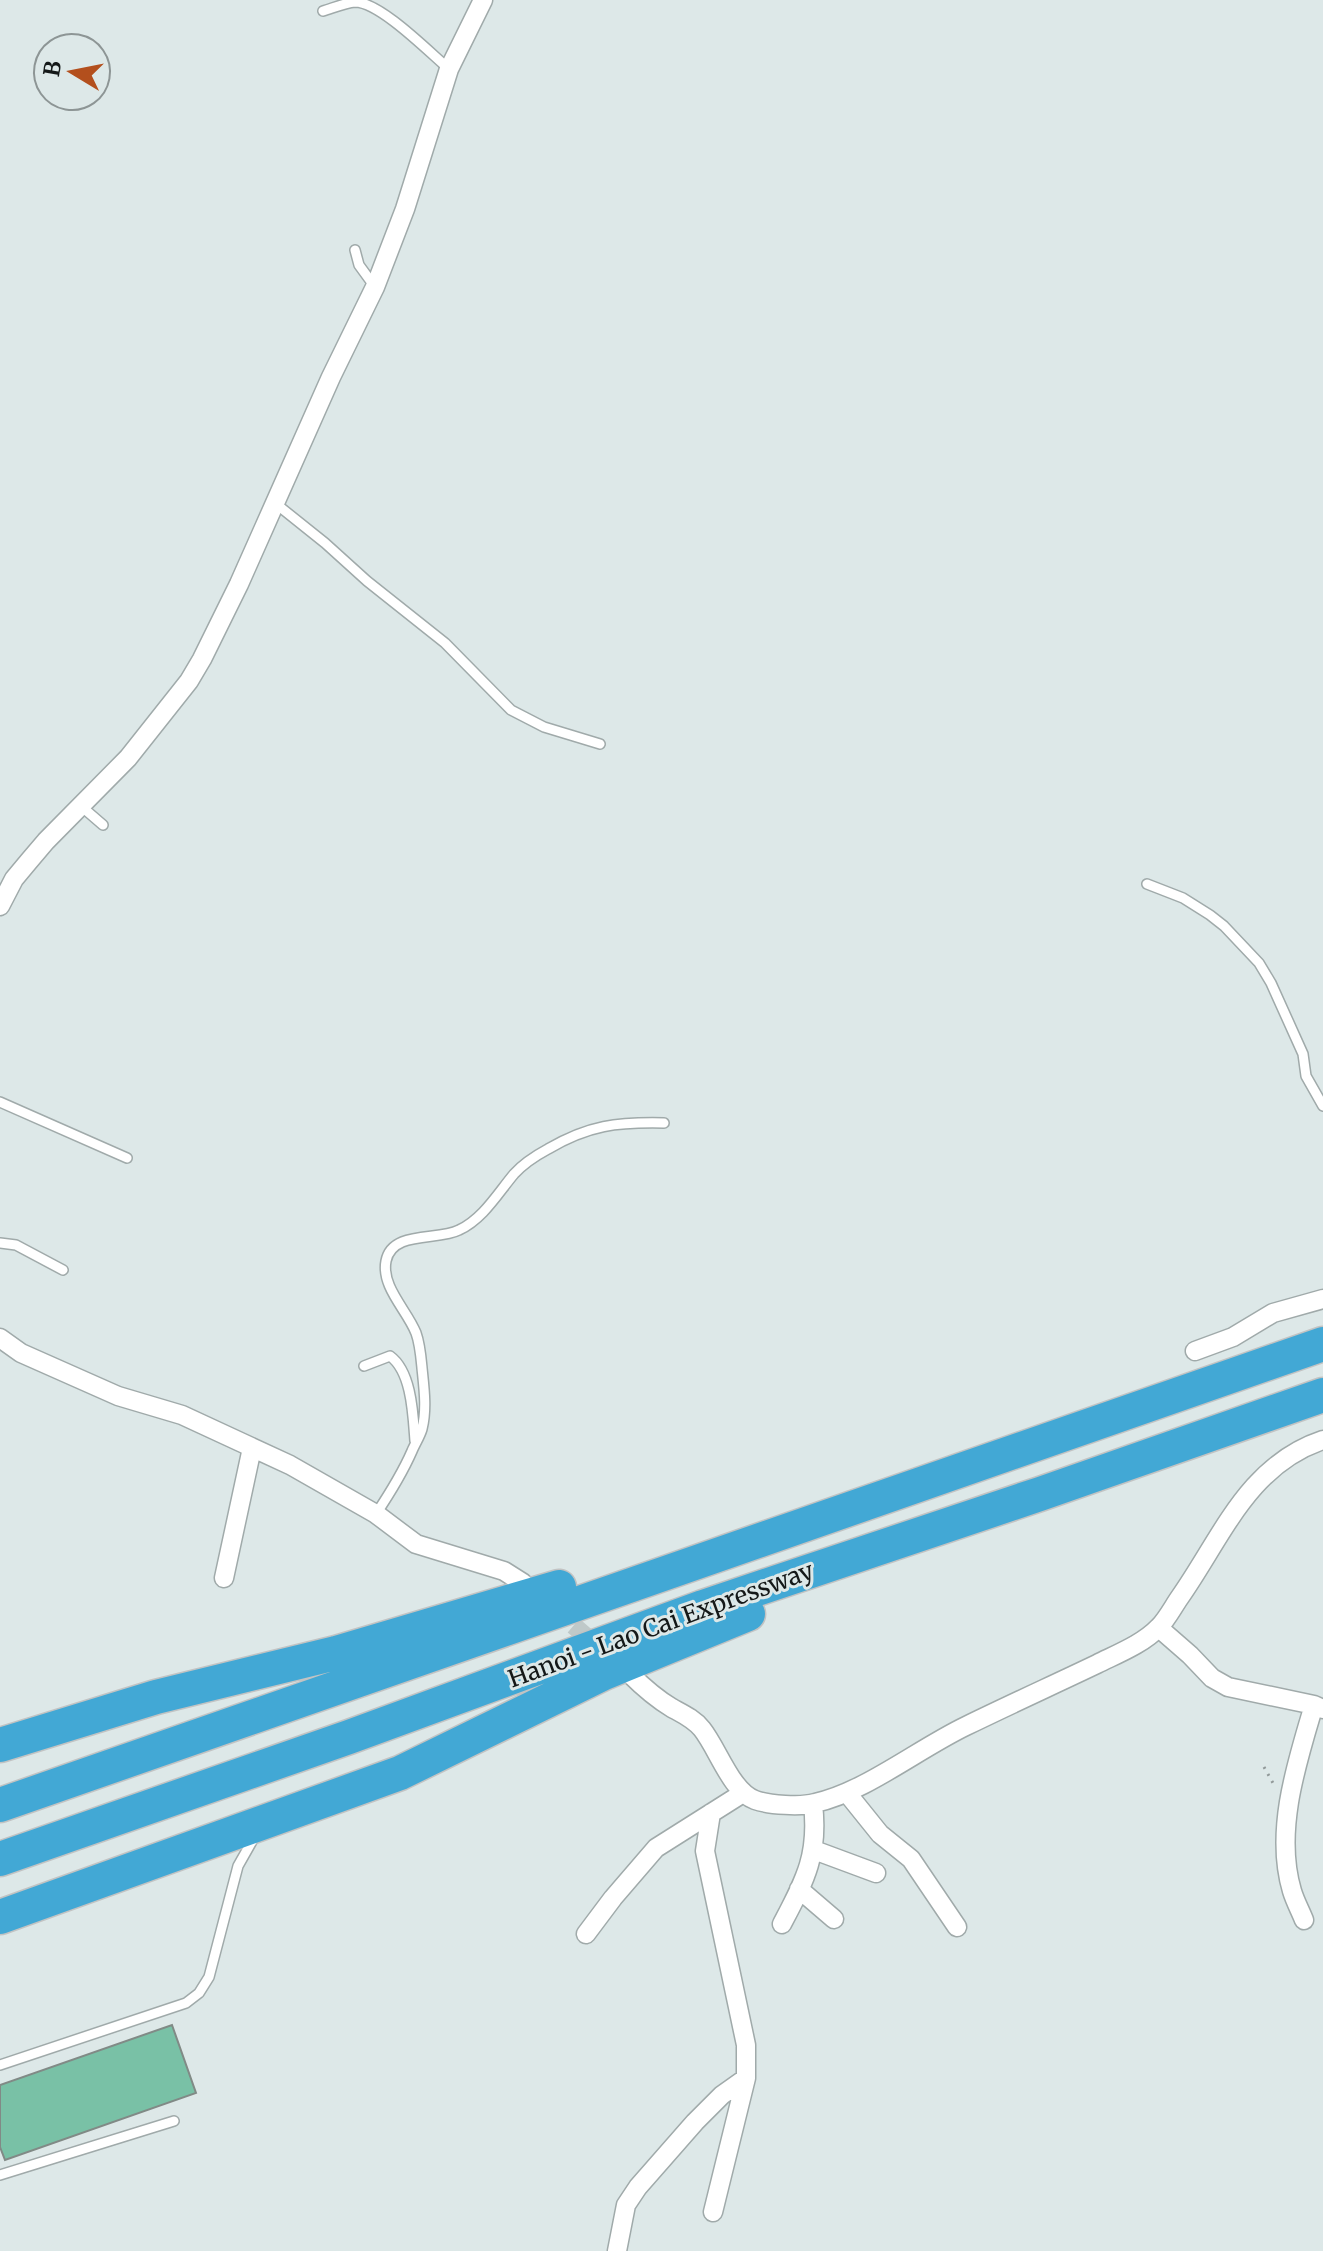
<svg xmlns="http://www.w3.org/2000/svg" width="1323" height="2251" font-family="Merriweather,serif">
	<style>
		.building { fill: #79c1a6; stroke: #818a86; stroke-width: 2 }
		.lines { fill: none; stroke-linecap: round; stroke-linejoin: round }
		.minor-tunnel { stroke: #bfc9c9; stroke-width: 18; stroke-dasharray: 18 9; stroke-linecap: butt }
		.service-casing { stroke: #a0aaaa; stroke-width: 12 }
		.minor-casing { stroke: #a0aaaa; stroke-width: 21 }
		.motorway-casing { stroke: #c2c3c3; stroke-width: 37 }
		.path { stroke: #919999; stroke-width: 3; stroke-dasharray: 2 6; stroke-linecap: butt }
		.service { stroke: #fff; stroke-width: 9 }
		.minor { stroke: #fff; stroke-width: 18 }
		.motorway { stroke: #42a8d5; stroke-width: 34 }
		.labels { text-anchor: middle; stroke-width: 6; stroke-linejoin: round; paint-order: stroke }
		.street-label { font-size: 24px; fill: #141818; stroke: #dde8e8 }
	</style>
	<rect width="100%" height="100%" fill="#dde8e8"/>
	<!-- building -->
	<path class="building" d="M172,2025L196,2093L5,2160L0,2147V2085Z"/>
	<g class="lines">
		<!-- minor-tunnel -->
		<path class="minor-tunnel" d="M553,1608L601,1649"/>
		<defs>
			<path id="service" d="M323,11C333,8 345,3 355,2C380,2 429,52 449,69
				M355,250L359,265L375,287
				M275,503L325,543L367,581L445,643L511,710L544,727L600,744
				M81,806L103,825
				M1147,884L1183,898L1210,915L1224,926L1259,963L1271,983L1303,1054L1306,1076L1323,1106
				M0,1102L127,1158
				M0,1243L16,1245L63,1270
				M364,1366L390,1356C412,1372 413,1415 415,1441
				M376,1514C390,1493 402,1474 412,1451C415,1444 420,1436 422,1429C427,1409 424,1388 422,1368C421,1357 420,1344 416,1333C407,1310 381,1287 386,1261C392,1230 438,1241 459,1230C483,1219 498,1193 514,1174C524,1163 535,1156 548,1149C589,1125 617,1122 664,1123
				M0,2065L186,2003L199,1993L209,1977L238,1866L255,1836
				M0,2175L174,2121"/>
			<path id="minor" d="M0,906L14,879L29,861L46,841L128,758L189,681L202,659L239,584L331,377L375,287L405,209L449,69L483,0
				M0,1338L21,1353L118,1396L182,1415L290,1465L376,1514L416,1544L504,1571L523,1583
				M1195,1351L1233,1337L1273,1313L1323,1299
				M224,1578L252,1448
				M1159,1628L1190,1655L1212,1678L1228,1687L1314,1705L1323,1709
				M630,1674C643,1687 657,1699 672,1708C683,1714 694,1719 702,1729C718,1749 731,1791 755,1800C769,1805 801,1807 815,1803C865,1792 918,1749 966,1726C1009,1705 1053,1685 1097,1664C1117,1654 1143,1644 1159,1627C1167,1619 1173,1607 1180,1597C1222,1537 1248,1465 1323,1440
				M847,1793L880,1834L911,1859L957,1927
				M711,1813L705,1851L746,2045V2078L713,2212
				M814,1850L876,1873
				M799,1889L834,1919
				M1304,1920C1300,1910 1295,1901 1292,1891C1274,1831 1297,1762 1314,1705
				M782,1924C805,1880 819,1855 813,1804
				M586,1934L613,1898L656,1848L743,1793
				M617,2251L626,2205L638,2187L695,2122L722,2095L746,2078"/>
			<path id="motorway" d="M0,1745L156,1697L336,1653L559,1587
				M0,1805L1323,1344
				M0,1859L349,1737L703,1607L1040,1494L1323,1395
				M0,1917L400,1773L604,1673L748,1614"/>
		</defs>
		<!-- service casing -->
		<use href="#service" class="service-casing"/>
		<!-- minor casing -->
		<use href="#minor" class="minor-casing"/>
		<!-- motorway casing -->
		<use href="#motorway" class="motorway-casing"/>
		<!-- path -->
		<path class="path" d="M1264,1767L1273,1783"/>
		<!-- service -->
		<use href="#service" class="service"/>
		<!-- minor -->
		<use href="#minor" class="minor"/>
		<!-- motorway -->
		<use href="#motorway" class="motorway"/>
	</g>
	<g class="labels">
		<!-- street labels -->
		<g class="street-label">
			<text transform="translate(661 1625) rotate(-20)" y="8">Hanoi - Lao Cai Expressway</text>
		</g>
	</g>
	<!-- north arrow -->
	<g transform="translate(72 72) rotate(280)"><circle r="38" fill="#dde8e8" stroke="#8d9595" stroke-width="2"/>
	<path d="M0-6L14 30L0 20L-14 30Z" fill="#b34f1d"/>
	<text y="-12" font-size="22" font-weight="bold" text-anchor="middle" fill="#141818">B</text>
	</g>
</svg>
